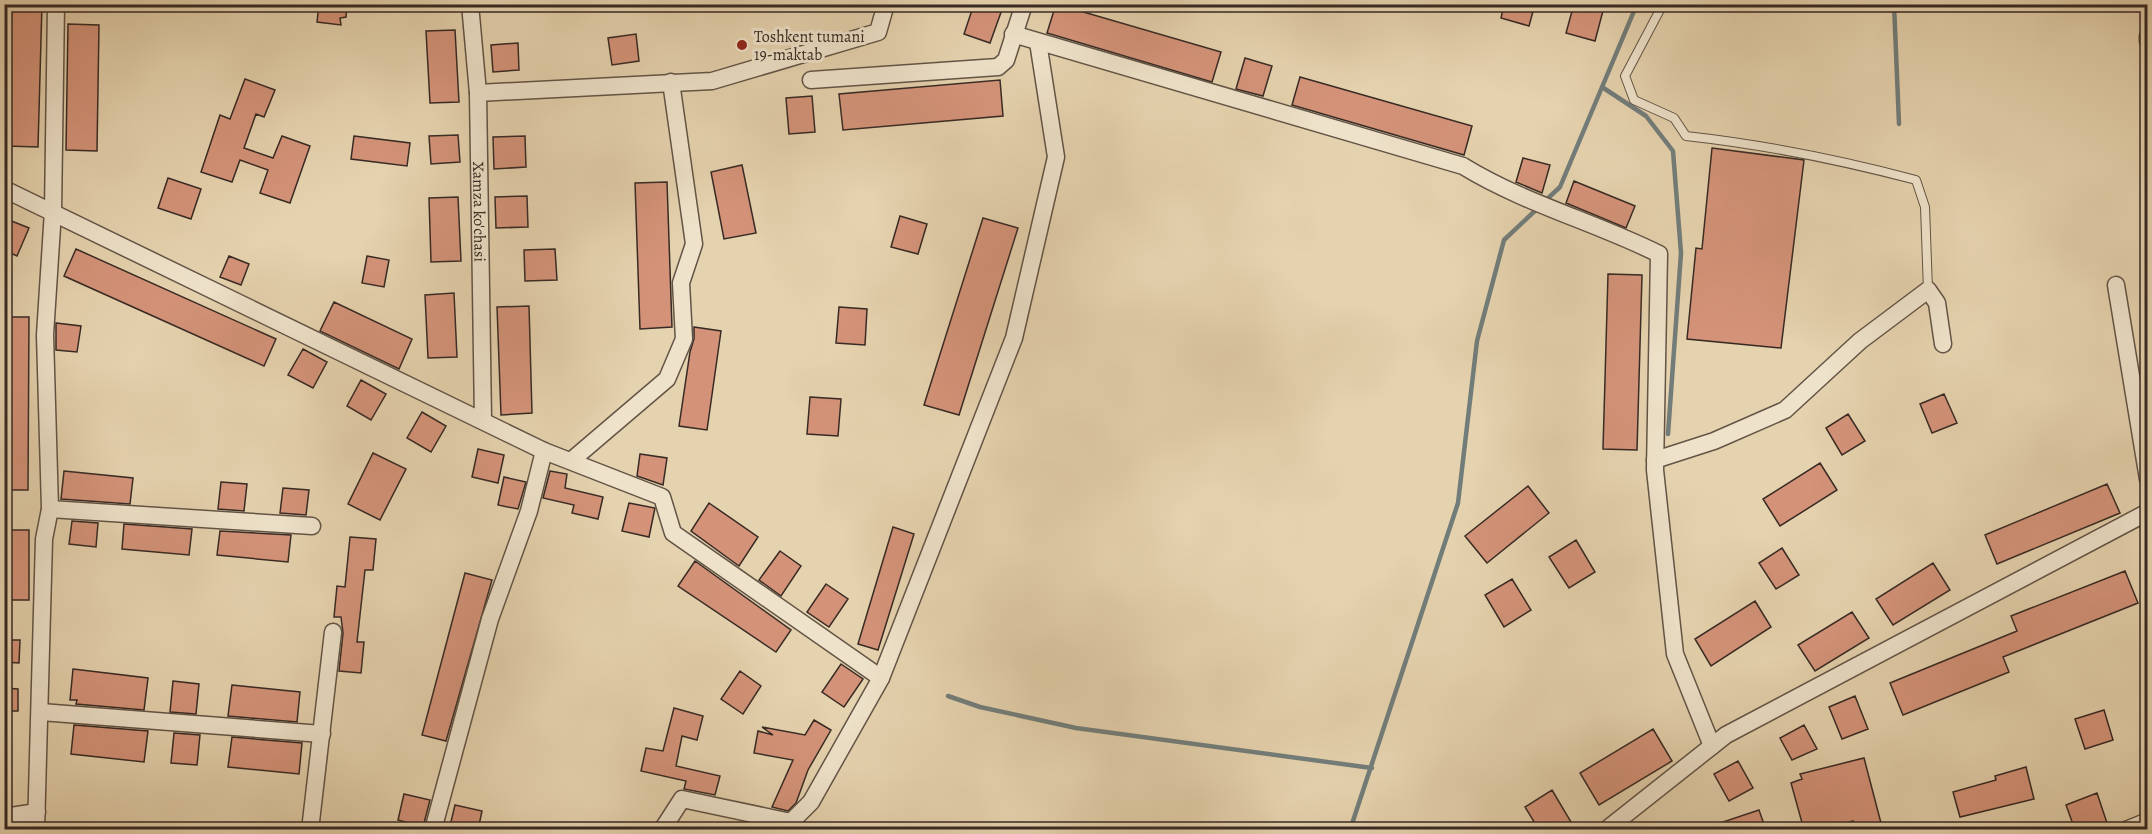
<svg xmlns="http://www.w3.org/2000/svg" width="2152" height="834" font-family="Alegreya,serif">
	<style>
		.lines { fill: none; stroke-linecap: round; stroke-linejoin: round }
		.stream { stroke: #727d7a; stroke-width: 4.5 }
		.building { fill: #d49379; stroke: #372a24; stroke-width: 1.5 }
		.lane-casing { stroke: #625446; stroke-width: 10 }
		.street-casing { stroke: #625446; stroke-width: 19 }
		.lane { stroke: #eee2ca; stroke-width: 8 }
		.street { stroke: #eee2ca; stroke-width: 16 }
		.poi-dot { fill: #8f2418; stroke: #eee2ca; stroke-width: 2 }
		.labels { text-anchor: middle; stroke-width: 6; stroke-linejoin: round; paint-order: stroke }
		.poi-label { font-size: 16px; fill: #372a24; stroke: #eee2ca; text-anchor: start }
		.street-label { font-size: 16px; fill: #372a24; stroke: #eee2ca }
	</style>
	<rect width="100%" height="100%" fill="#e5d2ae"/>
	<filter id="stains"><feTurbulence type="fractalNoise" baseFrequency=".00333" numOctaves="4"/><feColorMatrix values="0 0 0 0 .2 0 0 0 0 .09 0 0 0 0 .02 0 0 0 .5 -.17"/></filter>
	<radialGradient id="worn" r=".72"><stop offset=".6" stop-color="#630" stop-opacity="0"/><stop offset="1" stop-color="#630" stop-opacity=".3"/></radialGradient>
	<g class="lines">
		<!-- stream -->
		<path class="stream" d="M1894,4L1899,124
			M1602,87L1646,116L1673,151L1681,253L1668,434
			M1545,201L1560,187L1637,4
			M948,696L980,707L1076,728L1372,768
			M1350,830L1458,503L1477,341L1504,240L1539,207"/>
	</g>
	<!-- building -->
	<path class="building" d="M12,4H42L38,147L7,146Z
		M319,4H347L346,17L340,18L341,25L317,22Z
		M974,4H1004L990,43L964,34Z
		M1056,4L1221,52L1212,82L1047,33Z
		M1504,4H1535L1529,26L1501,18Z
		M1574,4L1604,7L1595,41L1566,33Z
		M68,24L99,25L97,151L66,150Z
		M455,30L459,102L430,103L426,31Z
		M636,34L639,61L612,65L608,38Z
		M518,43L519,70L493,72L491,45Z
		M1245,58L1272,66L1263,96L1236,89Z
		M1300,77L1472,126L1464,155L1292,105Z
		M245,79L275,90L264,117L256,114L244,148L273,158L282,136L310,146L290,203L260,193L268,170L240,160L232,182L201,172L220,115L230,119Z
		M1000,80L1003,116L843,130L839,94Z
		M812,96L815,132L789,134L786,98Z
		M458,135L460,162L431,164L429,136Z
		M354,136L410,143L407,166L351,159Z
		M525,136L526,167L494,169L493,137Z
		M1712,148L1804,160L1781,348L1687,339L1696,248L1702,249Z
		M1523,158L1550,165L1542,193L1516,182Z
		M742,165L756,233L724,239L711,172Z
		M168,178L201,189L191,219L158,208Z
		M1574,181L1635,206L1626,228L1566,203Z
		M667,182L672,327L640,329L635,183Z
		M527,196L528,227L496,228L495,197Z
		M458,197L461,261L431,262L429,198Z
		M900,216L927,224L918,254L891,247Z
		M4,218L29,228L17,256L4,250Z
		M983,218L1018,228L959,415L924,405Z
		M76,249L276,339L264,366L64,276Z
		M555,249L557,280L525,281L524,250Z
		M229,256L249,264L241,285L220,277Z
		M367,256L389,260L384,287L362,283Z
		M1608,274L1642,275L1637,450L1603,449Z
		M454,293L457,357L428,358L425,295Z
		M334,302L412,339L399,369L320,331Z
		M529,306L532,413L501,415L497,307Z
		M839,307L867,309L865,345L836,343Z
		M4,317H29L28,490H4Z
		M56,323L81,326L77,352L56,350Z
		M694,327L721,331L707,430L679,426L690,352L694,339Z
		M303,349L327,362L313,388L288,375Z
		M361,380L386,394L371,420L347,406Z
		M1944,394L1957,423L1932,433L1920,404Z
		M810,397L841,399L838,436L807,434Z
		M422,412L446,426L431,452L407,438Z
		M1848,414L1865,441L1842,455L1826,428Z
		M478,449L504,455L498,483L472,477Z
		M373,453L406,469L380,520L348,504Z
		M640,454L667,458L663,485L637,476Z
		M1820,463L1837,490L1780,526L1763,499Z
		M64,471L133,478L130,504L61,499Z
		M550,471L567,474L565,488L603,497L598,519L572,513L574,505L543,498Z
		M504,477L526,482L518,509L498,505Z
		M221,482L247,484L244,511L218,509Z
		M2107,484L2120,513L1997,564L1985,535Z
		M1528,486L1549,513L1487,563L1465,536Z
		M283,488L309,490L306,515L280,513Z
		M629,503L655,508L649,537L622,531Z
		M709,503L758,537L739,566L691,531Z
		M72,521L98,523L96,547L69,544Z
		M124,524L192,529L189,555L122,549Z
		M893,527L914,534L878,650L858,644Z
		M4,530H29V600H4Z
		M220,531L291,535L288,562L217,555Z
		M350,537L376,539L373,570H365L357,642H364L361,673L339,671L343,633L341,617H334L337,586L345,587Z
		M1576,540L1595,572L1569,588L1549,557Z
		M1782,548L1799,575L1776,589L1759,563Z
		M780,551L801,566L781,596L759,580Z
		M695,561L791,630L776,652L678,586Z
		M1933,563L1950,590L1893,625L1876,599Z
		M2125,571L2138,603L2003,657L2009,672L1903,715L1890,683L2017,631L2011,616Z
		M465,573L492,580L446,741L422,735Z
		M1512,579L1531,610L1504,627L1485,595Z
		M826,584L848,599L829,627L807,612Z
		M1755,601L1771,627L1711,666L1695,639Z
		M1852,612L1869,638L1815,671L1798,645Z
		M4,640H20L19,663L4,662Z
		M841,664L863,679L844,707L822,692Z
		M73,669L148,678L144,710L76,704L77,700H70Z
		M740,671L761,686L743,714L721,699Z
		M173,681L199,684L196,714L170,712Z
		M232,685L300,692L297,722L228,716Z
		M4,688L18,689V711H4Z
		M1855,696L1868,729L1842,739L1829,707Z
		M674,708L703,716L697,740L682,736L676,766L720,776L715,795L684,789L686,781L641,771L646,748L663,751Z
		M2104,710L2113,740L2085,749L2075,719Z
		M814,720L831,730L808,770L796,803L788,811L772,807L793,760L754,753L758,731L773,735L762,727L805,735Z
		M74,725L148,731L144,762L71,754Z
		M1804,725L1817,749L1792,760L1780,738Z
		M1653,729L1672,761L1599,805L1580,773Z
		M174,733L200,735L197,765L171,763Z
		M232,737L302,743L299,774L228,767Z
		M1864,758L1881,823L1855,830L1853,821L1824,830H1804L1791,783L1802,779L1800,774Z
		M1738,761L1753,788L1729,801L1714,774Z
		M2026,767L2034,799L1960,817L1953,792L1996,780L1995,776Z
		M1552,790L1571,822L1558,830H1539L1525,807Z
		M2097,793L2108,826L2097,830H2075L2066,805Z
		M404,794L430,800L423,827L398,820Z
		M455,805L482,811L478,830H449Z
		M1759,810L1766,830H1708V827Z"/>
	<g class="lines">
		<defs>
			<path id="lane" d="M1663,4L1625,76L1634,100L1674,118L1686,136C1767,145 1837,159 1916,180L1925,207L1928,290"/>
			<g id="street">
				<path id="s1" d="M470,4L478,93L483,420"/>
				<path d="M1013,34L1463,166C1525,204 1595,222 1659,254L1655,470L1675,654L1712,746"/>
				<path d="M2148,36V41"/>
				<path d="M811,80L998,67L1006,60L1024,4"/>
				<path d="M478,93L712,81L878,32L886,4"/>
				<path d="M4,189L544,451L662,497L673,533L881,678"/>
				<path d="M2116,285L2148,479"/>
				<path d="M572,460L667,379L684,339L681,283L694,244L671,82"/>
				<path d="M1655,460L1714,441L1785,410L1860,341L1928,290L1937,303L1943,344"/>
				<path d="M50,509L312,526"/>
				<path d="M41,712L322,734"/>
				<path d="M4,817L37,812"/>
				<path d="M36,830L44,539L50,509L45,335L53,211L56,4"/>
				<path d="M310,830L333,632"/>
				<path d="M433,830L490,619L529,511L544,451"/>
				<path d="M662,830L682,799L791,822L811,802L881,678L1014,338L1056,157L1038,42"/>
				<path d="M1606,830L1726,735L2148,512"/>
				<path d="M2126,830L2148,821"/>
			</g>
		</defs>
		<!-- lane casing -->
		<use href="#lane" class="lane-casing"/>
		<!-- street casing -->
		<use href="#street" class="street-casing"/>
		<!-- lane -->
		<use href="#lane" class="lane"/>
		<!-- street -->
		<use href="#street" class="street"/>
	</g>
	<!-- markers -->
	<circle class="poi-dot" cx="742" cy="45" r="6"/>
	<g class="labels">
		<!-- poi labels -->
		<g class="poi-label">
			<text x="754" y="42">Toshkent tumani<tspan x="754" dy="18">19-maktab</tspan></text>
		</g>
		<!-- street labels -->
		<g class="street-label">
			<text dy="6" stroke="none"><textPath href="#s1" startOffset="208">Xamza ko'chasi</textPath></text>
		</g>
	</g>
	<!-- margin -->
	<rect width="2152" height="834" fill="none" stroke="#e5d2ae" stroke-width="24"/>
	<rect x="6" y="6" width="2140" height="822" fill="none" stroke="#372a24" stroke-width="3"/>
	<rect x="12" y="12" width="2128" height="810" fill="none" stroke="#372a24" stroke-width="1.5"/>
	<rect width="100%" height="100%" filter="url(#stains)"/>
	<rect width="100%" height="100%" fill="url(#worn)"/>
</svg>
